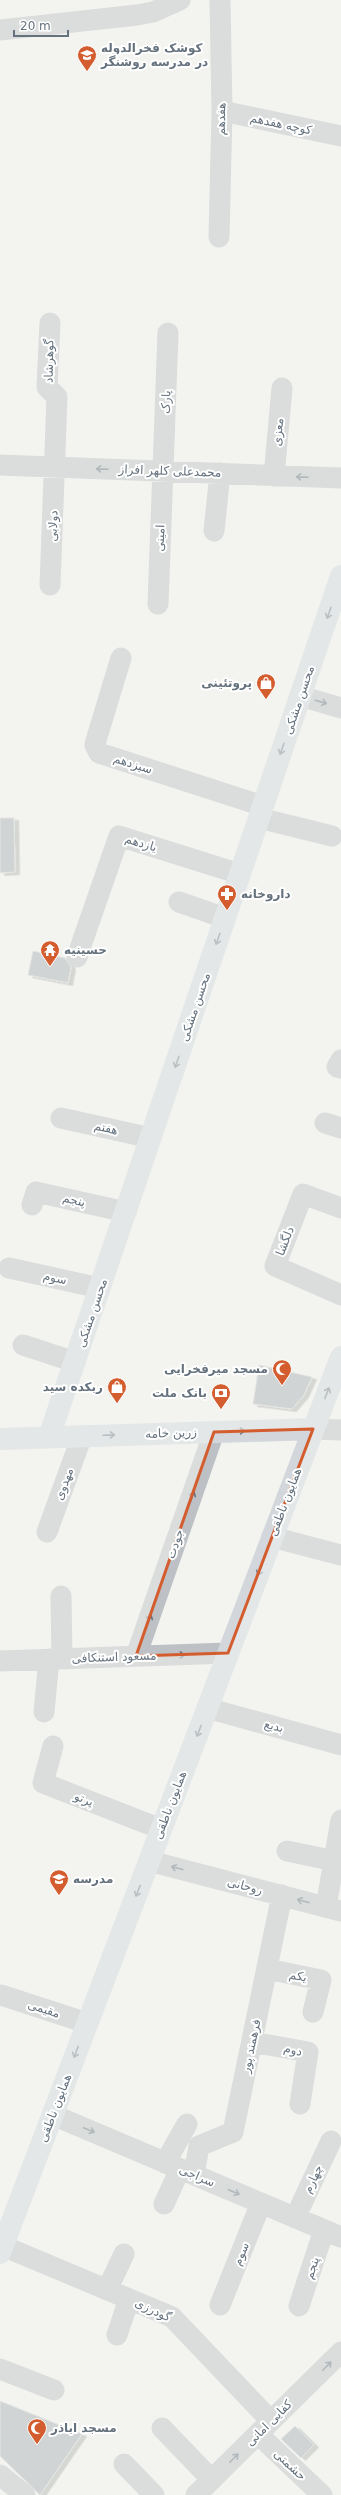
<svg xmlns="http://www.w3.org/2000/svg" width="341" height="2495" font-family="'DejaVu Sans','Noto Sans Arabic',sans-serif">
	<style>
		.building { fill: #a8aeb3; stroke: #d5d5d3; filter: url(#shadow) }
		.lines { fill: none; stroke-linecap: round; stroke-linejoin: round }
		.minor { stroke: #bdc0c4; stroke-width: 21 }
		.major { stroke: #d3d7db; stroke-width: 22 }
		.oneway { stroke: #65727e }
		.oneway2 { stroke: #76818c }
		.marked { fill: none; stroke: #d45d2f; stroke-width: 3; stroke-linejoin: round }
		.labels { text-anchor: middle; stroke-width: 4; stroke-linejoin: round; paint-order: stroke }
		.poi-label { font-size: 12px; font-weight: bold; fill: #65727e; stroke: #fff; text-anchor: start }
		.street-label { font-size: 12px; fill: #65727e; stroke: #fff }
	</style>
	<defs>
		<filter id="shadow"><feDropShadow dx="4.5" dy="2.5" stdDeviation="0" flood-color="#0004"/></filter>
	</defs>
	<rect width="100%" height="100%" fill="#f3f4f0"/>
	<!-- building -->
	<path class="building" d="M0,818H14L15,872L0,873Z
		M33,951L65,958L71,967L68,983L28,975Z
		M259,1365L312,1377L304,1395L292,1409L253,1404Z
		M0,2401L82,2434L40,2495L0,2456Z
		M295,2426L314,2445L301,2458L281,2439Z"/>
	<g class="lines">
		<!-- minor -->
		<path class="minor" d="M0,30L137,15L153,12L180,0
			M222,111L341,136
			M219,237L222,111L220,0
			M50,323L47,387L57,397L50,585
			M0,465L341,478
			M274,476L282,388
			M214,531L220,473
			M158,604L168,333
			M121,658L97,737L95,745L99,753L263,806
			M300,696L341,708
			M259,818L332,836
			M179,902L225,918
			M77,957L119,836L240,874
			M341,1060L337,1067L341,1068
			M61,1118L151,1138
			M325,1123L341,1128
			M32,1205L36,1192L126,1212
			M341,1208L303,1194L275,1266L341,1295
			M9,1268L100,1288
			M23,1345L75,1362
			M313,1429L341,1430
			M47,1532L82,1436
			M272,1537L341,1555
			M61,1596L62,1659
			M136,1656L214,1432
			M0,1661L228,1653
			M207,1708L341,1745
			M44,1712L49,1659
			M53,1746L43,1783L161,1829
			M287,1851L335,1861
			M149,1861L341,1911
			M326,1907L341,1820
			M267,1969L321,1980L313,2012
			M1,1995L87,2023
			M252,2042L308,2052L300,2104
			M53,2115L341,2237
			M165,2163L187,2124
			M194,2175L199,2146L233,2132L282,1895
			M164,2204L180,2169
			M295,2218L331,2141
			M3,2246L172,2317L271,2421
			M107,2290L124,2254
			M220,2305L261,2203
			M299,2306L324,2230
			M117,2335L129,2299
			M0,2369L54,2390
			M162,2428L212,2480
			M258,2434L322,2495
			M124,2464L154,2495
			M0,2475L25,2495
			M196,2495L341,2352"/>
		<!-- major -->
		<path class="major" d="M49,1437L341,576
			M0,1439L313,1429
			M0,2253L341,1357"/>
	</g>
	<!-- one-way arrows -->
	<defs><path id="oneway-shaft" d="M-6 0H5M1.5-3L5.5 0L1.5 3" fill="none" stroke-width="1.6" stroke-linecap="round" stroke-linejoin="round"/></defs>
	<g class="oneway">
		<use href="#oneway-shaft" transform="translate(102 469) rotate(-178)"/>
		<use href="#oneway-shaft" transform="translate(302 477) rotate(-178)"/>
		<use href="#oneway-shaft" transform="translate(321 702) rotate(16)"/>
		<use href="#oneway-shaft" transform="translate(192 1497) rotate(-71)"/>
		<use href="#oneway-shaft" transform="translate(149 1620) rotate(-71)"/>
		<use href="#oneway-shaft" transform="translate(179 1655) rotate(-2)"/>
		<use href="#oneway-shaft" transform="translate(177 1868) rotate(-165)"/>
		<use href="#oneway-shaft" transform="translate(303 1901) rotate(-165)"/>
		<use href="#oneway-shaft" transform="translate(89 2130) rotate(23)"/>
		<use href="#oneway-shaft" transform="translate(234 2192) rotate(23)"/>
		<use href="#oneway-shaft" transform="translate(327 2366) rotate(-45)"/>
		<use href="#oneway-shaft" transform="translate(234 2458) rotate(-45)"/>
	</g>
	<g class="oneway2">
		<use href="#oneway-shaft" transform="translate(329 613) rotate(109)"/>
		<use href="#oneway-shaft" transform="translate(282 749) rotate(109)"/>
		<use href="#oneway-shaft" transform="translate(218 939) rotate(109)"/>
		<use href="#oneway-shaft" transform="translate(177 1062) rotate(109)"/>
		<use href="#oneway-shaft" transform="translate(327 1393) rotate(-69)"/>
		<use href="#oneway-shaft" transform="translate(239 1431) rotate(-2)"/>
		<use href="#oneway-shaft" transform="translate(109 1435) rotate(-2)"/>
		<use href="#oneway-shaft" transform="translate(260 1570) rotate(111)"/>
		<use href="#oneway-shaft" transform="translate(199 1731) rotate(111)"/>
		<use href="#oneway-shaft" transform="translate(138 1891) rotate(111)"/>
		<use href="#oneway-shaft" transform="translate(76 2052) rotate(111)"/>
	</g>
	<!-- marked area -->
	<path d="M0 0H341V2495H0ZM313,1429L228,1653L136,1656L214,1432Z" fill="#f3f4f0" fill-opacity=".55" fill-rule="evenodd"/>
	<path class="marked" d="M313,1429L228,1653L136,1656L214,1432Z"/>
	<!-- icons -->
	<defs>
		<symbol id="school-pin" viewBox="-11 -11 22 30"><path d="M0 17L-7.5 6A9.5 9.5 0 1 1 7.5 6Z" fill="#d45d2f" stroke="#fff"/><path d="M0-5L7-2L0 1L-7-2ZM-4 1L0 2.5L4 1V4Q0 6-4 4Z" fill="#fff"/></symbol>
		<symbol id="shop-pin" viewBox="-11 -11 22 30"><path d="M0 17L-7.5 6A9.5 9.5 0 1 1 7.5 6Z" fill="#d45d2f" stroke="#fff"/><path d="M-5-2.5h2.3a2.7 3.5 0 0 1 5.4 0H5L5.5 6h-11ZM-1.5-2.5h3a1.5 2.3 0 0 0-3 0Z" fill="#fff"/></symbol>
		<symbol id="pharmacy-pin" viewBox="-11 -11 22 30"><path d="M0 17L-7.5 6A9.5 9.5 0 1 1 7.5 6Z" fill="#d45d2f" stroke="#fff"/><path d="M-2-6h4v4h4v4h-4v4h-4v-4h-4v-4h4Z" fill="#fff"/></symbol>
		<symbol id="temple-pin" viewBox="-11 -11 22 30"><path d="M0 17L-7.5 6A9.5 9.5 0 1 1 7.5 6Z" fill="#d45d2f" stroke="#fff"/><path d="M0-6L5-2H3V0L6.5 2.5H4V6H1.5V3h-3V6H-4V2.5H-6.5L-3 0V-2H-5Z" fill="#fff"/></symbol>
		<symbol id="mosque-pin" viewBox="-11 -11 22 30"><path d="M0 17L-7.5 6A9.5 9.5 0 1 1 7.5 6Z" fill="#d45d2f" stroke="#fff"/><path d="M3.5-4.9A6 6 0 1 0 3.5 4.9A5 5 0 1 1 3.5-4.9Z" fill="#fff"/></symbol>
		<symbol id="bank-pin" viewBox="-11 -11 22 30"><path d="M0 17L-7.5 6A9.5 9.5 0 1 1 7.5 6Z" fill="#d45d2f" stroke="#fff"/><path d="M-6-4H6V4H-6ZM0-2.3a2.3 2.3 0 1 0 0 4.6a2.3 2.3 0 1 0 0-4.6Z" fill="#fff"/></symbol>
	</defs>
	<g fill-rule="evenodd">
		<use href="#school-pin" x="76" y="44" width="22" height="30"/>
		<use href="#shop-pin" x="255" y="672" width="22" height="30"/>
		<use href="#pharmacy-pin" x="216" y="883" width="22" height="30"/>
		<use href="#temple-pin" x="39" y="939" width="22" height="30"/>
		<use href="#mosque-pin" x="271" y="1358" width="22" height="30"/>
		<use href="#shop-pin" x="106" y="1376" width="22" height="30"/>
		<use href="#bank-pin" x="210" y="1382" width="22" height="30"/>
		<use href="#school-pin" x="48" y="1868" width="22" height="30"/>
		<use href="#mosque-pin" x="26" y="2417" width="22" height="30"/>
	</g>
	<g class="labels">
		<!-- poi labels -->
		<g class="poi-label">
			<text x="101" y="52">کوشک فخرالدوله<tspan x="101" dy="14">در مدرسه روشنگر</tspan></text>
			<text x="252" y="687" text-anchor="end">پروتئینی</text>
			<text x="241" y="898">داروخانه</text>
			<text x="64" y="954">حسینیه</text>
			<text x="268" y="1373" text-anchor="end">مسجد میرفخرایی</text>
			<text x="103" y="1391" text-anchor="end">ربکده سید</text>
			<text x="207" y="1397" text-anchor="end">بانک ملت</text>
			<text x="73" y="1883">مدرسه</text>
			<text x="51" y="2432">مسجد اباذر</text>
		</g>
		<!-- street labels -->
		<g class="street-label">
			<text transform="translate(221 119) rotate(-89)" y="4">هفدهم</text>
			<text transform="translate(281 124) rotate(12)" y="4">کوچه هفدهم</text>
			<text transform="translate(49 361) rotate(-89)" y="4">گوهرشاد</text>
			<text transform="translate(166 402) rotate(-88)" y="4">پارک</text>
			<text transform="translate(278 432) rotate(-85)" y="4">معزی</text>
			<text transform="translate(170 471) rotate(2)" y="4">محمدعلی کلهر افراز</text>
			<text transform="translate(53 526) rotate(-88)" y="4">دولابی</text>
			<text transform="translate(160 538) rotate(-88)" y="4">امینی</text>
			<text transform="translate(299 700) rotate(-71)" y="4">محسن مشکی</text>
			<text transform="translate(133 764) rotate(18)" y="4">سیزدهم</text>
			<text transform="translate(141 843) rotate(17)" y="4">یازدهم</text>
			<text transform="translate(195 1007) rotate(-71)" y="4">محسن مشکی</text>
			<text transform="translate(106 1128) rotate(13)" y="4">هفتم</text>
			<text transform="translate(74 1200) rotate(13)" y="4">پنجم</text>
			<text transform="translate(285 1241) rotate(-69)" y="4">دلگشا</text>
			<text transform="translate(55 1278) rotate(12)" y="4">سوم</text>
			<text transform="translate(92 1313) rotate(-71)" y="4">محسن مشکی</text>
			<text transform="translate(171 1433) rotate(-2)" y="4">زرین خامه</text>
			<text transform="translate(64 1484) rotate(-70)" y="4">مهدوی</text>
			<text transform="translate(285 1502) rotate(-69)" y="4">همایون ناطقی</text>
			<text transform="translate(175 1544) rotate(-71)" y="4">جودت</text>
			<text transform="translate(114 1657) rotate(-2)" y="4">مسعود استنکافی</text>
			<text transform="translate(274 1726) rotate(16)" y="4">بدیع</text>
			<text transform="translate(84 1799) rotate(21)" y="4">پرتو</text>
			<text transform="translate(170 1805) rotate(-69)" y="4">همایون ناطقی</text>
			<text transform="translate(245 1886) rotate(15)" y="4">روحانی</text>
			<text transform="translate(298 1976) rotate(11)" y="4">یکم</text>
			<text transform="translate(44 2009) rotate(18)" y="4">مقیمی</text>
			<text transform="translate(251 2046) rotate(-78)" y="4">فرهمند پور</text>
			<text transform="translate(293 2050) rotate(13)" y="4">دوم</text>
			<text transform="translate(55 2108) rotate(-69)" y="4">همایون ناطقی</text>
			<text transform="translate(197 2176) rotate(23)" y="4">سراجی</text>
			<text transform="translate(313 2179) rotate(-65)" y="4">چهارم</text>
			<text transform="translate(241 2254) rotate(-68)" y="4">سوم</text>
			<text transform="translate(312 2268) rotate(-72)" y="4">پنجم</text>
			<text transform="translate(153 2310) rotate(25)" y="4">گودرزی</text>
			<text transform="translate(269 2423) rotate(-45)" y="4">کفایی امانی</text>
			<text transform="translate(290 2465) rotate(43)" y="4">حشمتی</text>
		</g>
	</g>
	<!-- scale -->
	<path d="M14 30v6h54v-6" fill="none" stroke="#65727e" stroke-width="2"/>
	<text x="20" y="30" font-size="12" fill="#65727e" stroke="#ffffff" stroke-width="3" paint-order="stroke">20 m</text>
</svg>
